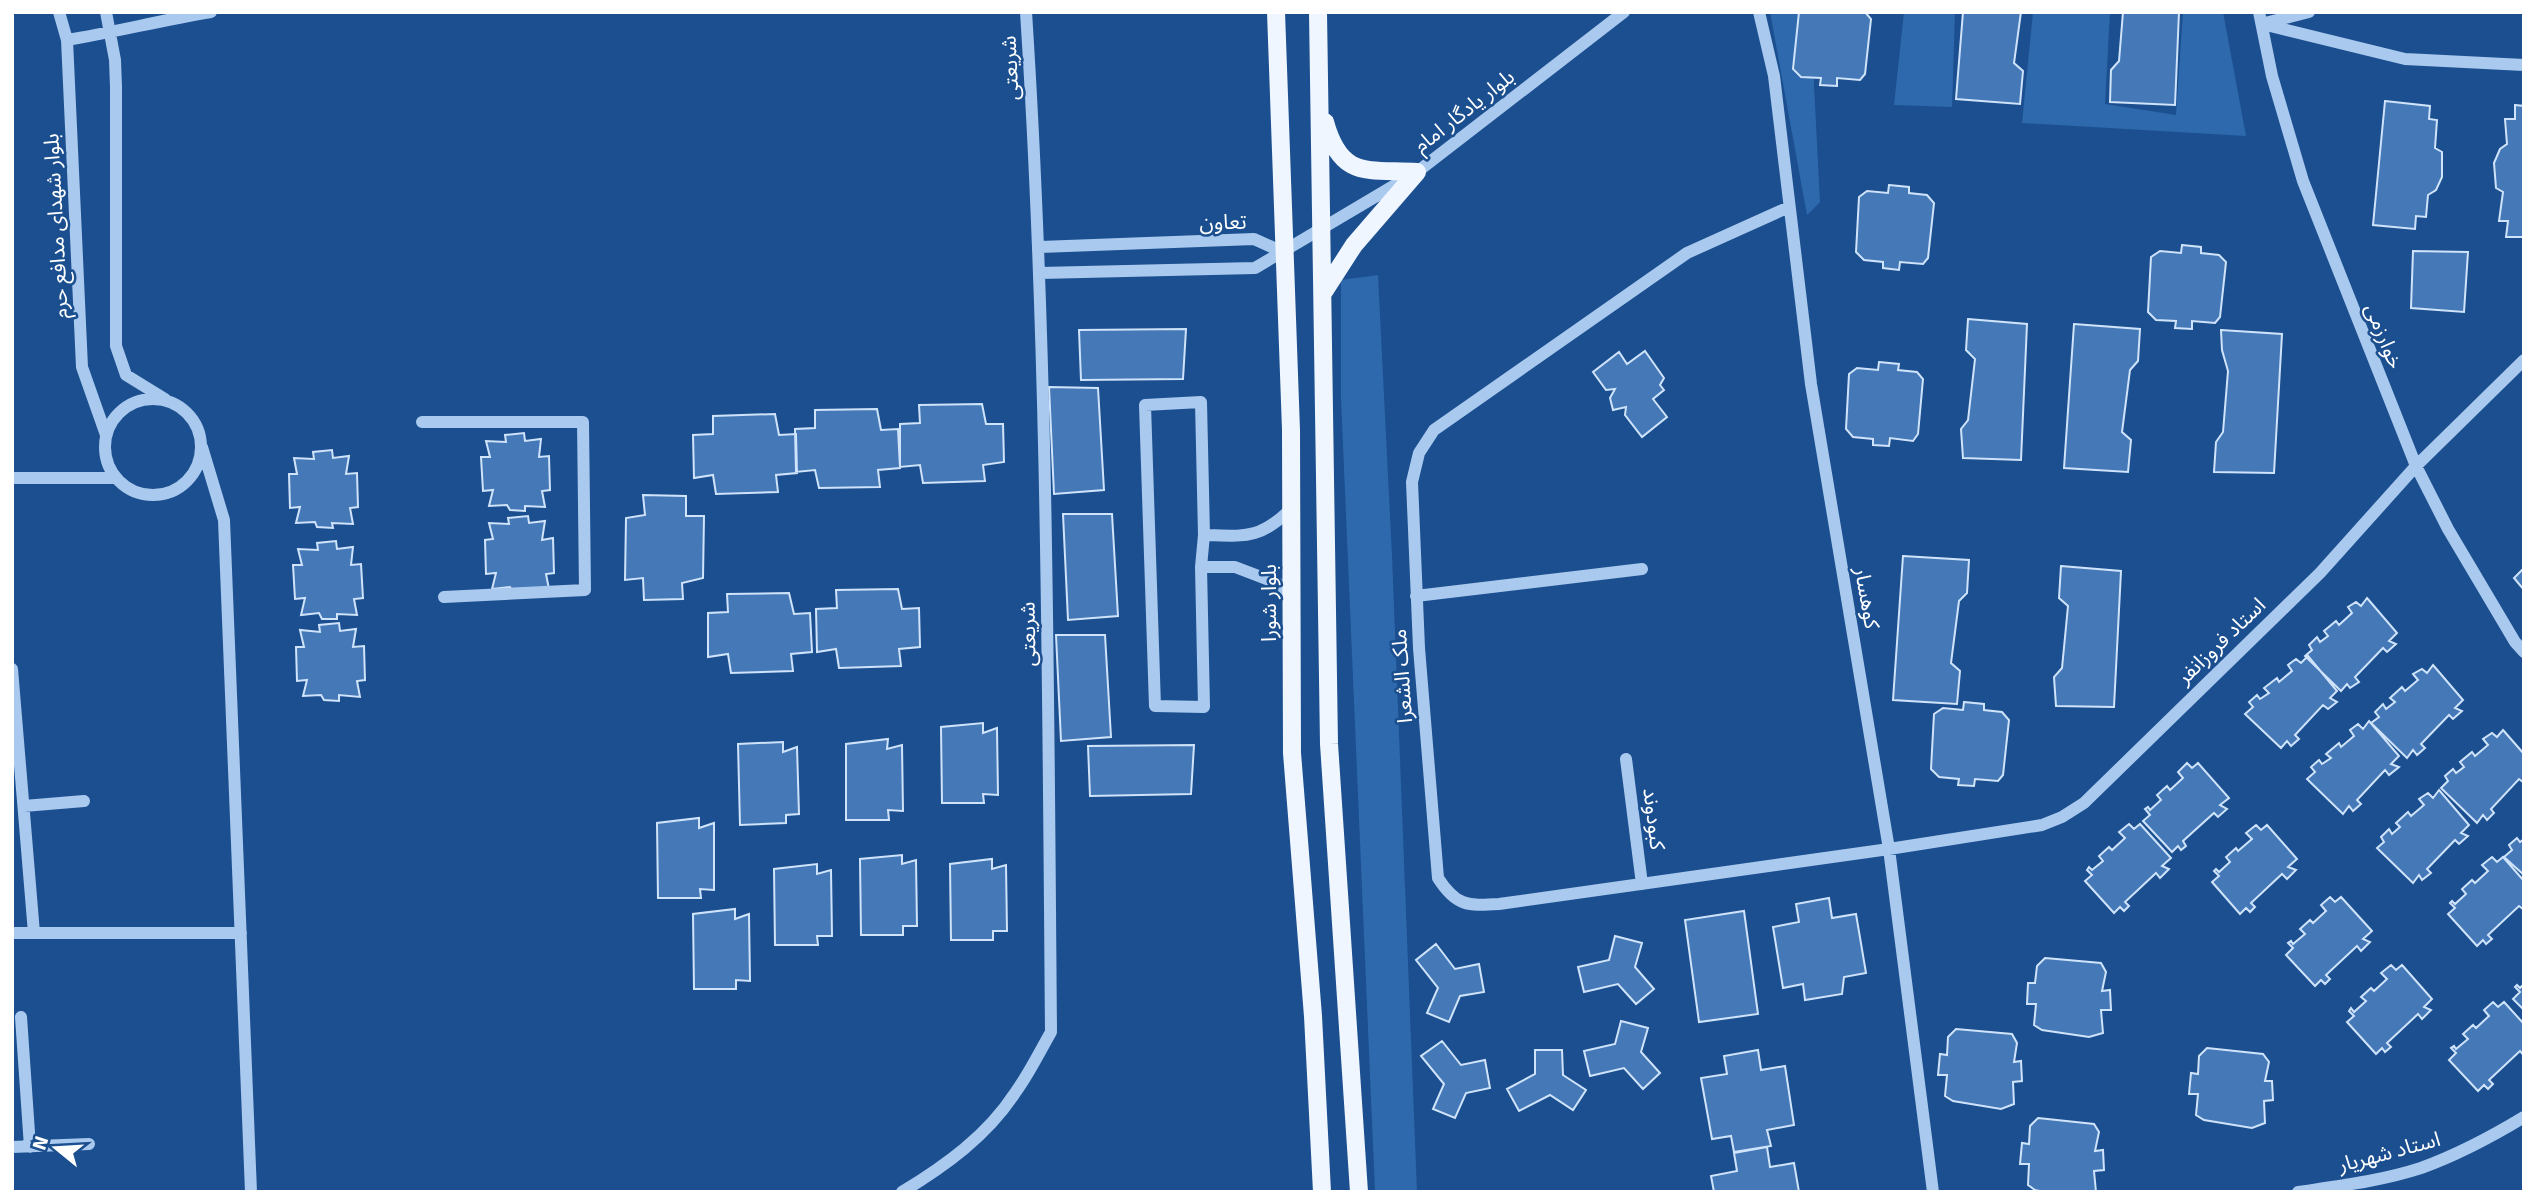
<svg xmlns="http://www.w3.org/2000/svg" width="2536" height="1204" font-family="Signika,'Noto Sans Arabic',sans-serif">
	<style>
		.green { fill: #2e69ad }
		.building { fill: #4478b7; stroke: #cfe3fa; stroke-width: 2 }
		.lines { fill: none; stroke-linecap: round; stroke-linejoin: round }
		.minor { stroke: #a9c9ee; stroke-width: 12 }
		.major { stroke: #f0f6ff; stroke-width: 18 }
		.labels { text-anchor: middle; stroke-width: 5; stroke-linejoin: round; paint-order: stroke }
		.street-label { font-size: 21px; fill: #fff; stroke: #1b4f8f }
	</style>
	<rect width="100%" height="100%" fill="#1b4f8f"/>
	<!-- green -->
	<path class="green" d="M1770,12H1818L1813,66L1820,202L1807,215Z
		M1904,12H1955L1952,107L1894,105Z
		M2033,12H2110L2105,104L2176,115L2183,12H2223L2246,136L2022,123Z
		M1378,275L1392,556L1417,1192H1375L1341,398V280Z"/>
	<!-- building -->
	<path class="building" d="M1799,12H1865L1871,19L1865,74L1860,80L1837,78V86L1820,85L1821,78L1801,77L1793,69Z
		M1963,12H2021L2014,63L2023,71L2020,104L1956,99Z
		M2123,12H2179L2175,105L2110,102L2111,70L2119,61Z
		M2385,101L2430,106L2429,119L2437,120L2435,148L2442,152V177L2436,190L2428,195L2426,217L2416,216L2415,229L2373,225Z
		M2515,105L2524,106V237H2506L2508,221H2499L2503,192L2496,188L2494,163L2500,149L2507,144L2505,119H2515Z
		M1889,185L1909,187V193L1927,195L1934,203L1928,258L1923,264L1900,262L1899,270L1883,268V262L1864,260L1856,252L1859,197L1867,191L1888,193Z
		M2182,245L2201,247V253L2219,255L2226,262L2220,317L2215,323L2192,321V329L2175,328L2176,321L2156,320L2148,312L2151,257L2160,251L2181,253Z
		M2413,251L2468,252L2464,312L2411,308Z
		M1968,319L2027,324L2021,460L1963,458L1961,429L1968,420L1975,359L1966,350Z
		M2074,324L2140,329L2138,361L2130,370L2122,432L2131,440L2128,472L2064,468Z
		M1186,329L1183,379L1081,380L1079,330Z
		M2221,330L2282,334L2274,473L2214,472L2216,442L2223,432L2228,371L2222,350Z
		M1645,351L1664,378L1660,385L1664,390L1653,399L1667,417L1642,437L1625,415L1626,407L1613,410L1610,398L1615,389L1606,390L1593,372L1619,352L1627,364Z
		M1879,362L1899,364L1898,370L1917,372L1923,379L1918,434L1913,441L1890,438L1889,446L1873,445V439L1853,437L1846,429L1849,374L1857,368L1878,370Z
		M1049,387L1098,388L1104,490L1054,494Z
		M982,404L986,424H1003L1004,462L983,465L985,481L923,483L920,465L900,467V424L920,423L919,405Z
		M877,409L881,430L898,429L900,468L878,470L880,487L819,488L815,470L796,472L795,429L815,428V410Z
		M775,414L779,435L796,434L797,473L776,475L778,492L716,494L713,475L694,478L693,435L713,434V416Z
		M524,433L525,441L541,439L539,457L549,456L550,490L542,491L545,507L525,506V511L510,510L507,505L489,506L493,490L483,491L481,457H490L486,441L506,442L505,435Z
		M332,450L333,458L349,456L346,474L357,473L358,507L350,508L353,524L332,523L333,528L317,527L315,522L296,523L300,507L290,508L289,474H297L294,458L314,459L313,452Z
		M643,495L686,496V516H704L703,578L682,583L683,599L644,600L643,578L625,580L626,518L645,515Z
		M1063,514H1112L1118,616L1068,620Z
		M528,516L529,523L545,521L542,540L553,538L554,573L546,574L549,589L513,593L510,587L492,589L496,573L486,574L485,540L493,539L489,523L509,524L508,518Z
		M336,541L337,549L353,547L351,565L361,564L363,598L354,599L357,615L337,614V619H322L319,613L301,615L305,598L295,599L293,565H302L298,549L318,550L317,543Z
		M1903,556L1969,560L1967,593L1959,601L1951,663L1960,671L1957,704L1893,700Z
		M2061,566L2121,571L2114,707L2056,706L2054,677L2062,668L2068,606L2059,598Z
		M2524,568V590L2514,578Z
		M898,589L902,609L919,608L920,647L899,649L901,666L839,668L836,649L817,652L816,609L837,608L836,590Z
		M789,593L794,614L810,613L812,652L791,654L793,671L731,673L728,654L708,657V613L728,612L727,594Z
		M2367,598L2397,633L2389,641L2396,644L2387,652L2383,648L2355,677L2359,682L2350,688L2347,684L2341,691L2305,656L2312,650L2309,645L2317,637L2320,642L2328,636L2324,631L2336,621L2339,625L2352,613L2348,607L2356,602L2361,606Z
		M339,623L340,631L356,629L353,647L364,646L365,680L357,681L360,697L339,695V701L324,700L321,695L303,696L307,680L297,681L296,647H304L300,630L320,632L319,625Z
		M1056,635H1105L1111,737L1061,741Z
		M2308,656L2337,691L2330,698L2337,702L2328,709L2323,705L2295,735L2299,739L2291,746L2287,741L2281,748L2245,714L2253,707L2249,702L2257,695L2260,699L2269,693L2264,688L2277,678L2279,682L2292,671L2288,665L2296,659L2301,663Z
		M2433,665L2463,700L2455,708L2462,711L2453,719L2449,715L2421,744L2425,748L2417,755L2413,750L2407,758L2371,723L2379,717L2375,712L2383,704L2386,709L2395,702L2390,698L2402,687L2405,691L2418,680L2413,674L2422,669L2427,673Z
		M1964,702L1984,704V710L2002,712L2009,720L2003,775L1998,781L1975,779L1974,786L1958,785L1959,779L1939,777L1931,769L1934,714L1943,708L1963,710Z
		M2369,721L2399,756L2391,764L2399,767L2389,775L2385,770L2357,800L2361,804L2353,811L2349,806L2343,814L2307,779L2315,772L2311,767L2319,760L2322,764L2331,758L2326,754L2339,743L2341,747L2354,736L2350,730L2358,724L2363,729Z
		M983,723V733L997,728L998,795L983,794L984,803H942L941,727Z
		M2503,730L2524,754V783L2519,779L2491,809L2494,813L2487,820L2483,815L2477,823L2441,788L2448,781L2445,776L2453,769L2456,773L2464,767L2460,762L2472,752L2475,756L2488,745L2483,739L2492,733L2497,737Z
		M888,739L887,749L902,745L903,811L888,810L889,820H846V744Z
		M783,742V752L797,747L799,814L786,815V823L740,825L738,744Z
		M1194,745L1191,794L1090,796L1088,746Z
		M2187,763L2192,768L2198,763L2229,798L2220,805L2227,809L2218,817L2214,813L2183,841L2186,846L2181,850L2178,846L2172,852L2143,821L2150,815L2145,809L2148,807L2150,810L2161,800L2157,795L2167,786L2170,790L2183,778L2178,772Z
		M2439,790L2469,825L2461,833L2468,836L2459,844L2455,840L2427,869L2431,873L2422,880L2419,875L2413,883L2377,848L2384,842L2381,837L2389,829L2392,834L2400,827L2396,823L2408,812L2411,816L2424,805L2419,799L2428,793L2433,798Z
		M699,818V828L714,823V890L700,889L701,898H658L657,823Z
		M2129,824L2134,829L2140,824L2171,858L2162,866L2169,869L2160,878L2156,873L2125,902L2129,906L2124,911L2120,907L2114,913L2085,881L2092,875L2087,870L2089,867L2092,870L2103,861L2099,856L2109,847L2112,850L2125,838L2119,832Z
		M2256,825L2261,830L2267,825L2297,859L2288,867L2296,870L2287,879L2282,874L2251,903L2255,907L2250,912L2246,908L2240,914L2212,882L2219,876L2214,871L2216,869L2219,872L2230,862L2226,857L2236,848L2238,851L2252,839L2246,833Z
		M2517,838L2520,842L2524,839V875L2504,857L2512,850L2509,845Z
		M902,855V864L916,860L917,926H903V935H861L860,859Z
		M2492,857L2497,862L2503,857L2524,881V910L2519,906L2488,935L2492,939L2486,944L2483,940L2477,946L2448,914L2455,908L2450,903L2452,901L2455,904L2466,894L2462,889L2472,880L2475,883L2488,871L2482,865Z
		M992,859V869L1006,865L1007,931H993V940H951L950,864Z
		M817,864V874L831,870L832,936H817L818,945H775L774,869Z
		M2330,897L2335,902L2341,897L2372,931L2363,939L2370,942L2361,951L2357,946L2326,975L2330,979L2325,984L2321,980L2315,986L2286,955L2293,948L2288,943L2291,941L2293,944L2305,934L2300,929L2310,920L2313,923L2326,911L2321,905Z
		M1829,898L1832,918L1856,914L1866,973L1844,977L1842,994L1805,1000L1803,984L1783,988L1773,927L1799,922L1796,904Z
		M735,909V919L749,914L750,981L736,980V989H694L693,914Z
		M1744,911L1758,1014L1699,1022L1685,920Z
		M1615,936L1642,943L1635,967L1654,989L1636,1004L1618,984L1584,992L1578,967L1609,960Z
		M1436,944L1455,969L1479,964L1484,992L1460,996L1449,1022L1427,1013L1438,988L1416,960Z
		M2045,958L2101,963L2106,972L2102,991L2110,990L2111,1010H2101L2103,1033L2089,1037L2042,1030L2034,1025L2036,1004H2027L2028,983H2035L2037,966Z
		M2391,965L2396,970L2402,965L2432,999L2424,1007L2431,1010L2422,1019L2418,1014L2387,1043L2391,1047L2385,1052L2382,1048L2376,1054L2347,1022L2354,1016L2349,1011L2351,1008L2354,1012L2366,1001L2361,997L2371,988L2374,991L2387,979L2381,973Z
		M2524,984V1010L2513,999L2520,992L2515,987L2517,985L2520,988Z
		M2493,1002L2498,1007L2504,1002L2524,1024V1056L2520,1051L2489,1080L2493,1084L2488,1089L2484,1085L2478,1091L2449,1060L2456,1053L2451,1048L2454,1046L2456,1049L2468,1039L2463,1034L2473,1025L2476,1028L2489,1016L2484,1010Z
		M1621,1021L1648,1028L1641,1052L1660,1073L1643,1089L1624,1068L1590,1076L1584,1051L1615,1044Z
		M1956,1029L2012,1034L2017,1043L2014,1062L2021,1061L2022,1081L2013,1082L2014,1104L2001,1109L1953,1101L1945,1096L1947,1075H1938L1940,1054L1947,1055L1948,1037Z
		M1442,1041L1461,1065L1485,1060L1490,1088L1466,1093L1455,1118L1433,1109L1444,1084L1421,1056Z
		M2207,1048L2263,1054L2269,1062L2265,1081H2272L2273,1100L2264,1101L2265,1123L2252,1128L2204,1120L2196,1115L2198,1094H2189L2191,1073L2198,1074L2199,1056Z
		M1535,1050H1562L1563,1075L1586,1090L1573,1110L1550,1095L1519,1111L1507,1089L1535,1074Z
		M1758,1050L1761,1070L1785,1066L1794,1125L1767,1130L1771,1146L1734,1152L1731,1136L1712,1139L1701,1078L1727,1074L1724,1056Z
		M2038,1118L2094,1124L2099,1132L2095,1151L2103,1150L2104,1170L2094,1171L2096,1192H2044L2035,1190L2028,1185L2029,1164H2020L2022,1143L2029,1144L2030,1126Z
		M1767,1147L1770,1167L1794,1163L1799,1192H1714L1711,1176L1737,1171L1734,1153Z"/>
	<g class="lines">
		<!-- minor -->
		<path class="minor" d="M59,12L67,40L82,367L106,435
			M106,12L115,60L116,87V346L126,375L165,399
			M1759,12L1774,76L1811,384L1889,849L1933,1192
			M2259,12L2272,76L2303,181L2416,466L2448,529L2515,642L2524,652
			M2265,23L2309,12
			M2262,24L2405,59L2524,65
			M67,40C115,32 163,20 211,12
			M1789,207L1687,253L1434,430L1419,453L1412,482L1419,648L1438,878C1456,906 1467,906 1499,904L1889,849L2042,825L2062,817L2084,803L2320,573L2416,466L2524,360
			M1040,247L1254,239L1283,252
			M1040,273L1255,268L1417,172L1624,12
			M105 447a48 48 0 1 1 96 0a48 48 0 1 1-96 0Z
			M422,422H583L585,590L444,597
			M202,447L224,520L251,1192
			M12,478H116
			M1291,509C1259,540 1245,536 1204,535L1201,402L1145,405L1155,706L1204,707L1201,567H1235L1277,583L1292,595
			M1201,567L1204,535
			M1416,596L1642,569
			M12,669L34,933
			M1626,759L1642,884
			M24,806L84,801
			M12,933H241
			M21,1017L30,1147
			M12,1147L89,1144
			M902,1192C945,1166 987,1136 1015,1093C1029,1074 1039,1053 1051,1032C1048,692 1048,352 1026,12
			M2298,1192C2339,1186 2381,1181 2421,1168C2457,1155 2491,1137 2524,1117"/>
		<!-- major -->
		<path class="major" d="M1276,12L1291,430L1292,753L1313,1016L1322,1192
			M1318,12L1329,744L1359,1192
			M1325,122C1341,180 1368,169 1417,172
			M1323,293L1354,245L1417,172"/>
	</g>
	<g class="labels">
		<!-- street labels -->
		<g class="street-label">
			<text transform="translate(1010 68) rotate(-93)" y="7">شریعتی</text>
			<text transform="translate(1464 111) rotate(-38)" y="7">بلوار یادگار امام</text>
			<text transform="translate(1223 222) rotate(-1)" y="7">تعاون</text>
			<text transform="translate(56 226) rotate(-93)" y="7">بلوار شهدای مدافع حرم</text>
			<text transform="translate(2384 336) rotate(68)" y="7">خوارزمی</text>
			<text transform="translate(1867 598) rotate(80)" y="7">کوهسار</text>
			<text transform="translate(1269 603) rotate(-90)" y="7">بلوار شورا</text>
			<text transform="translate(1028 634) rotate(-91)" y="7">شریعتی</text>
			<text transform="translate(2221 641) rotate(-44)" y="7">استاد فروزانفر</text>
			<text transform="translate(1402 676) rotate(-94)" y="7">ملک الشعرا</text>
			<text transform="translate(1654 819) rotate(83)" y="7">کبودوند</text>
			<text transform="translate(2389 1152) rotate(-15)" y="7">استاد شهریار</text>
		</g>
	</g>
	<!-- border -->
	<rect width="2536" height="1204" fill="none" stroke="#ffffff" stroke-width="28"/>
	<!-- north arrow -->
	<g transform="translate(56 1148) rotate(288)" stroke="#1b4f8f" stroke-width="5" paint-order="stroke">
	<path d="M0-5L12 26L0 18L-12 26Z" fill="#ffffff"/>
	<text y="-10" font-size="19" font-weight="bold" text-anchor="middle" fill="#ffffff">N</text>
	</g>
</svg>
